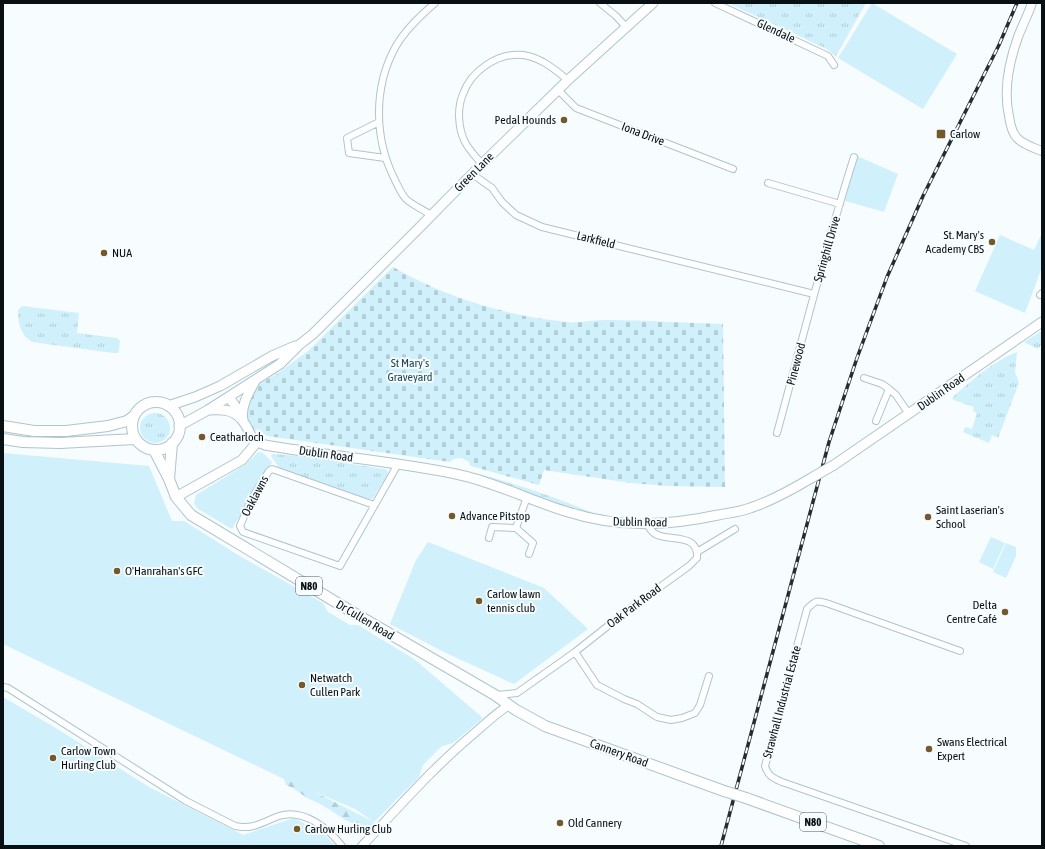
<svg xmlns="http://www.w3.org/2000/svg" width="1045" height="849" font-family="'Asap Condensed',sans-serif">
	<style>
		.grass { fill: url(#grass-tufts) }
		.forest { fill: url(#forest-firs) }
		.cemetery { fill: url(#cemetery-stones) }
		.park { fill: #d0f0fb }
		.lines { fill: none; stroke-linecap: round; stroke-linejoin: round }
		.minor-casing { stroke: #adc5cd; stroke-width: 8 }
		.tertiary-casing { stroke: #adc5cd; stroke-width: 10 }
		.secondary-casing { stroke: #adc5cd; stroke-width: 11 }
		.primary-casing { stroke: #adc5cd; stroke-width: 12 }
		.minor { stroke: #fff; stroke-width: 6 }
		.tertiary { stroke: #fff; stroke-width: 8 }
		.secondary { stroke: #fff; stroke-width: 9 }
		.primary { stroke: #fff; stroke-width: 10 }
		.rail-casing { stroke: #262d30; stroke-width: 3.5 }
		.rail { stroke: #f7fcfe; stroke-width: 2; stroke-dasharray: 6; stroke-linecap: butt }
		.secondary-bridge-casing { stroke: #adc5cd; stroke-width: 11; stroke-linecap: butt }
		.primary-bridge-casing { stroke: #adc5cd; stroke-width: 12; stroke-linecap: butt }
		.secondary-bridge { stroke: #fff; stroke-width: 9 }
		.primary-bridge { stroke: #fff; stroke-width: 10 }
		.poi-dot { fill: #73592b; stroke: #f7fcfe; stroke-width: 1.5 }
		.labels { text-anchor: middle; stroke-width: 4; stroke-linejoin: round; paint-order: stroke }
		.shield { fill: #f7fcfe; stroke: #50575a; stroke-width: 1 }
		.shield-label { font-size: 11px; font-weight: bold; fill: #081013 }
		.street-label { font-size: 12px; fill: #081013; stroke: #f7fcfe }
		.poi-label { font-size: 12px; fill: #081013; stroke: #f7fcfe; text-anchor: start }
		.park-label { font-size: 12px; fill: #1d4754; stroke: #f7fcfe }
	</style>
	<defs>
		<pattern id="grass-tufts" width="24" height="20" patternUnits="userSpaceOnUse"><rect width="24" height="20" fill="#d0f0fb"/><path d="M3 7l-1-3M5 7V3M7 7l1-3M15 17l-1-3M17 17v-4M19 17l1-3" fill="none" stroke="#b1cdd6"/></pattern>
		<pattern id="forest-firs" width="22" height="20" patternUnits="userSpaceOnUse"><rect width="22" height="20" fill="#d0f0fb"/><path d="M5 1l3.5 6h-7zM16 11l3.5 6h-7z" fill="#b1cdd6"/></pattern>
		<pattern id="cemetery-stones" width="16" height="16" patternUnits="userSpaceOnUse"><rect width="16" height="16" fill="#d0f0fb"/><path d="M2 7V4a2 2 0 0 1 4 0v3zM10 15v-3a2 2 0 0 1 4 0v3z" fill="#b1cdd6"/></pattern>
	</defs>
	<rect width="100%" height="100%" fill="#f7fcfe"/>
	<!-- grass -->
	<path class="grass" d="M728,3H866L836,56L827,49Z
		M22,306L79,313L77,333L117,338L120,341L119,350L118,353H113L32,342C21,336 17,322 18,310Z
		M1042,331V344L1038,349L1024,342Z
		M1017,352L1015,372L1019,383L998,438L992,435L989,443L963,432L965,427L972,429L977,413L973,411L974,407L954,400L952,398C972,380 992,362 1017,352Z
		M140 428a15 15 0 1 1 30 0a15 15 0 1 1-30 0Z
		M272,454L300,456L384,469L387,470L388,474L372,499H368L279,468L271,456Z
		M474,473C516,483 557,498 596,514V515C554,505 514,489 473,474Z"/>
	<!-- forest -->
	<path class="forest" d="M284,779H289L374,822L375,824L373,826C352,828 344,818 327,808C321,804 314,801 307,798C300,793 294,788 286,785Z"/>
	<!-- cemetery -->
	<path class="cemetery" d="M393,267C447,298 506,316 568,322C581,323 595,320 608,320C646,320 684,323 723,324L725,487L667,486L631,483L544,470L539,485L471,466L468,461L461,458L453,459L450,462L267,436L258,429L255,431L248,422L246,414L247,405L260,383L277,374L308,351Z"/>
	<!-- park -->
	<path class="park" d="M872,3L957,54L923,109L838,58Z
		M857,156L898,174L884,212L842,200Z
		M1042,233V267L1025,313L975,291L1000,235L1034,250Z
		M260,452L263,453L272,462L232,529L198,509L194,504L196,495L245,465L257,453Z
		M3,453L149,466L172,521H184L238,555L323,603L328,612L350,625H358L414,659L483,718L453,743L442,746L423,765L419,777L374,822L355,809L284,779L3,644Z
		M991,537L1005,543L993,569L979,562Z
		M428,542L544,588L588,629L514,684L446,653L390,624L416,560Z
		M1006,543L1016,547V556L1006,578L993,572Z
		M3,697L59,730L149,787L243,835L294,818L324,834L336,846H3Z"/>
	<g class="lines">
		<defs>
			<path id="minor" d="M600,3L616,16L626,27
				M715,3L828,56L834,65
				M558,90L576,108L733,169
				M379,122L347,138L349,153L385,158
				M482,164C476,157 469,150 465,142C458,128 457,108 463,94C471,71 498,52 523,55C542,58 554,69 568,80
				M472,174L492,188L502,202L516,215L542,227L814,294
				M768,183L840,204
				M431,215C424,210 412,205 406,199C401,194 398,186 395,180C374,139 373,87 396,46C406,29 420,16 435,3
				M1040,295L1042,293
				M864,378L882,384L889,389
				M876,421L889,389L896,395L909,414
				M777,433C802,341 825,248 854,157
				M374,505L272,469L269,471L251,500L240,526L243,532L340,566L398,464
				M516,528L527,497
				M489,538L492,527L516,528L533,543L529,554
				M697,552L735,529
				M960,651L829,604C817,600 816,600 807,609L765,766C768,776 773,778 782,782L966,846
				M575,652L597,685L624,699L637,704L657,717L671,720L682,718L695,713L700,705L709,676
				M3,687L8,688L186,801L235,826C254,830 262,822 279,816C303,808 328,828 342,846
				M497,695L517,693L575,652L628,610L689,566L697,558C699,529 661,545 651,530C649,529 649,526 648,524"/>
			<path id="tertiary" d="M1032,3C1028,15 1022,26 1018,37C1009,62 1003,89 1009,116C1010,123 1012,133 1017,138C1024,145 1034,148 1042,151
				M362,846C398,808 432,769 471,736C484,725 495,714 509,705"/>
			<path id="secondary" d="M229,397L242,416
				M168,406L195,397L220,386L272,356L295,346
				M208,410C221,409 233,409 242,420C253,433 246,438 265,445C328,456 393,461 456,474C495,482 531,501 568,512C618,528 667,526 718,515C728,513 740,512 750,508C772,501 793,489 813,477
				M243,420C240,407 249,392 255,381
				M179,426L208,410L280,364L299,345L313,334L418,229L482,164L568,80L653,3
				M834,465L1042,322
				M176,497L242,460L257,442"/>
			<path id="primary" d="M132 426a24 24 0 1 1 48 0a24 24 0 1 1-48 0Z
				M3,426L34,431H66L108,426L127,421L134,416
				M3,439L23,442L60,443L135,439
				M154,450L169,479L176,497L191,515L354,613L495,695L516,710L545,726L724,791
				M169,479L172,443
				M746,798L879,846"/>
		</defs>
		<!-- minor casing -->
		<use href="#minor" class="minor-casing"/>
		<!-- tertiary casing -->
		<use href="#tertiary" class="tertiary-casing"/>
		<!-- secondary casing -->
		<use href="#secondary" class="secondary-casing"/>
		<!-- primary casing -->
		<use href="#primary" class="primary-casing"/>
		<!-- minor -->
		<use href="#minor" class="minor"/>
		<!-- tertiary -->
		<use href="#tertiary" class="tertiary"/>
		<!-- secondary -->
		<use href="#secondary" class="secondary"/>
		<!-- primary -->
		<use href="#primary" class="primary"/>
		<defs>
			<path id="rail" d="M721,846L829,442L857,358L887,277L923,196L999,45L1017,3"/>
		</defs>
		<!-- rail casing -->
		<use href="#rail" class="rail-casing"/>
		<!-- rail -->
		<use href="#rail" class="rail"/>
		<defs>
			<path id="secondary-bridge" d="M813,477L834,465"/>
			<path id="primary-bridge" d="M724,791L746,798"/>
		</defs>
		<!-- secondary-bridge casing -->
		<use href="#secondary-bridge" class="secondary-bridge-casing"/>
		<!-- primary-bridge casing -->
		<use href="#primary-bridge" class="primary-bridge-casing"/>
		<!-- secondary-bridge -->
		<use href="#secondary-bridge" class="secondary-bridge"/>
		<!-- primary-bridge -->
		<use href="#primary-bridge" class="primary-bridge"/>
	</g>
	<!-- markers -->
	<g class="poi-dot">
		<circle cx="564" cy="120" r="4"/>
		<rect x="936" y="129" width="10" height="10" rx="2"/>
		<circle cx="992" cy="242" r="4"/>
		<circle cx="104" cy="253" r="4"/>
		<circle cx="202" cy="437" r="4"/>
		<circle cx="452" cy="516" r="4"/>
		<circle cx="928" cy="517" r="4"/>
		<circle cx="117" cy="571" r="4"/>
		<circle cx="479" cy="601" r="4"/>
		<circle cx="1005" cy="612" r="4"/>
		<circle cx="302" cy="685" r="4"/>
		<circle cx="929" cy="749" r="4"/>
		<circle cx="53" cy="758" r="4"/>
		<circle cx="560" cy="823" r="4"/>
		<circle cx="297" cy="829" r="4"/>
	</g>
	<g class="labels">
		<!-- shield labels -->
		<g class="shield">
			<rect x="296" y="577" width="26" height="18" rx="3"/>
			<rect x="800" y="813" width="26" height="18" rx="3"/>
		</g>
		<g class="shield-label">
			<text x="309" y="590">N80</text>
			<text x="813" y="826">N80</text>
		</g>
		<!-- street labels -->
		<g class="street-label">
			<text transform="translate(776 31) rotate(25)" y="4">Glendale</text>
			<text transform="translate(643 134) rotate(21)" y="4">Iona Drive</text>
			<text transform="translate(474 172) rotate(-45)" y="4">Green Lane</text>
			<text transform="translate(596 240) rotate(14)" y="4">Larkfield</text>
			<text transform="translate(827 249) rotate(-74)" y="4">Springhill Drive</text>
			<text transform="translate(796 364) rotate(-75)" y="4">Pinewood</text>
			<text transform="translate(941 392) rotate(-35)" y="4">Dublin Road</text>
			<text transform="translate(326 454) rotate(8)" y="4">Dublin Road</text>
			<text transform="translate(255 496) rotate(-62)" y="4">Oaklawns</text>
			<text transform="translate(640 522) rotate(1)" y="4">Dublin Road</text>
			<text transform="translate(634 606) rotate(-37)" y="4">Oak Park Road</text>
			<text transform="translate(365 620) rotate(31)" y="4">Dr Cullen Road</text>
			<text transform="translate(782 702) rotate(-75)" y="4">Strawhall Industrial Estate</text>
			<text transform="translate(619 753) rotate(20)" y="4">Cannery Road</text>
		</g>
		<!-- poi labels -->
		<g class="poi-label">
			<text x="556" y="124" text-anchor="end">Pedal Hounds</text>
			<text x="950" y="138">Carlow</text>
			<text x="984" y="239" text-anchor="end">St. Mary's<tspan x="984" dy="14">Academy CBS</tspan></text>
			<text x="112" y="257">NUA</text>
			<text x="210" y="441">Ceatharloch</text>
			<text x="936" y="514">Saint Laserian's<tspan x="936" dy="14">School</tspan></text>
			<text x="460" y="520">Advance Pitstop</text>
			<text x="125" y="575">O'Hanrahan's GFC</text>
			<text x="487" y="598">Carlow lawn<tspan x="487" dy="14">tennis club</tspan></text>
			<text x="997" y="609" text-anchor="end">Delta<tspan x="997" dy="14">Centre Café</tspan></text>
			<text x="310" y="682">Netwatch<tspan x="310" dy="14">Cullen Park</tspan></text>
			<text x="937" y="746">Swans Electrical<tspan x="937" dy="14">Expert</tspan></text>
			<text x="61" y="755">Carlow Town<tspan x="61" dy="14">Hurling Club</tspan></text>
			<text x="568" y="827">Old Cannery</text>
			<text x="305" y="833">Carlow Hurling Club</text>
		</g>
		<!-- park labels -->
		<g class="park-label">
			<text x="410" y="367">St Mary's<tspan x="410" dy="14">Graveyard</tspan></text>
		</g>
	</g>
	<!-- border -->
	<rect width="1045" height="849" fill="none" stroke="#081013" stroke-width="8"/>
</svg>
